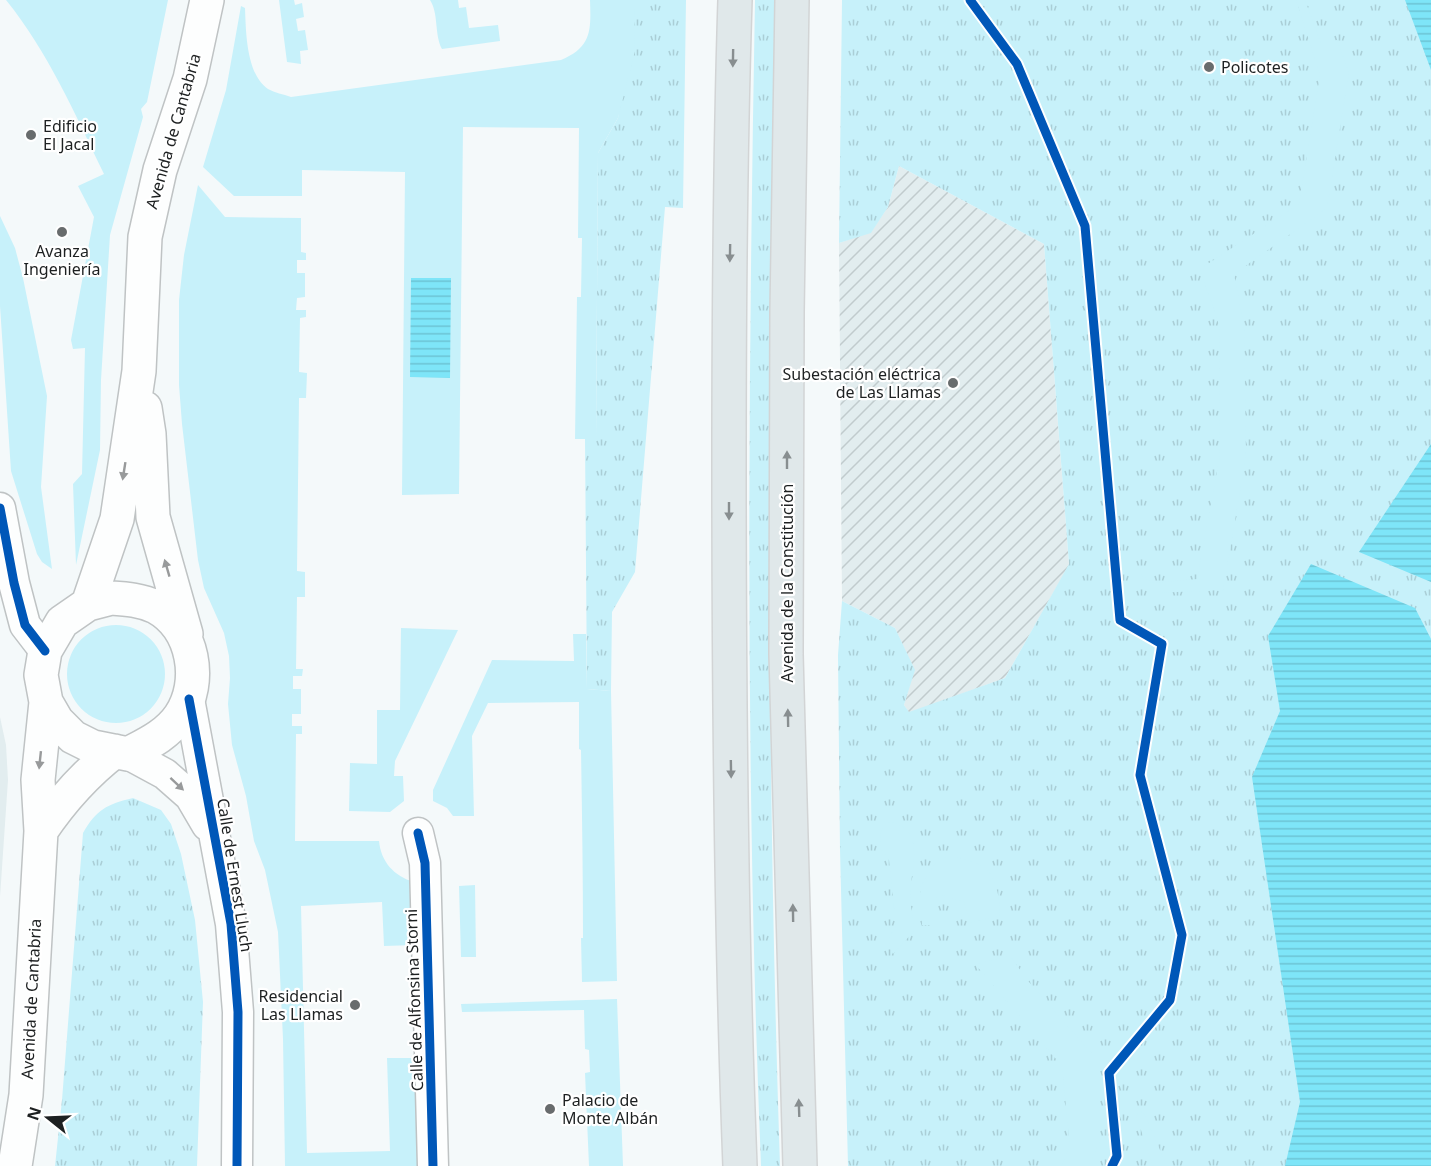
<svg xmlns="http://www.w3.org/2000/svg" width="1431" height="1166" font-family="'Noto Sans',sans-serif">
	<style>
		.built { fill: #e2edef }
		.industrial { fill: url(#industrial-furrows) }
		.grass { fill: url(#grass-tufts) }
		.garden { fill: #c7f1fa }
		.water { fill: url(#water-rules) }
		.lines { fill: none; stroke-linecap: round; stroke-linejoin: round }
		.minor-casing { stroke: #bfc3c4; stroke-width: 33 }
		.secondary-casing { stroke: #bfc3c4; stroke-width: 36 }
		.primary-casing { stroke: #d2d4d5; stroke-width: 36 }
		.minor { stroke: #fdfefe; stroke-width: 30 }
		.secondary { stroke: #fdfefe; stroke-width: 33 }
		.primary { stroke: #e0e8ea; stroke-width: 33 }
		.cycleway-casing { stroke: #fff; stroke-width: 13 }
		.cycleway { stroke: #0057b8; stroke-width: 9 }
		.oneway { fill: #888e90 }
		.oneway2 { fill: #989a9b }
		.poi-dot { fill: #686c6d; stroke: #fff; stroke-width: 2 }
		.labels { text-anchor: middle; stroke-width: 4.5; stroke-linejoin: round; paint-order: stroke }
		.poi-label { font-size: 16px; fill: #1d2021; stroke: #fff; text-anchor: start }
		.street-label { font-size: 16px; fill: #1d2021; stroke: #fff }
	</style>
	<defs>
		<pattern id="industrial-furrows" width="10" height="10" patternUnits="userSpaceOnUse" patternTransform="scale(1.5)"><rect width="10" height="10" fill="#e2edef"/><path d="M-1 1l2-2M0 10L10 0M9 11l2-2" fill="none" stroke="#c1cbcd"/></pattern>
		<pattern id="grass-tufts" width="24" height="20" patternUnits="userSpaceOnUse" patternTransform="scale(1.5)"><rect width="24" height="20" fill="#c7f1fa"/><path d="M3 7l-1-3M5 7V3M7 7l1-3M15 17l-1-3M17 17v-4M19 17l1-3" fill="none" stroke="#aaced6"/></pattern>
		<pattern id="water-rules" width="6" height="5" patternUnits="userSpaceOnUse" patternTransform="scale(1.5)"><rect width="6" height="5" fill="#7ee5f8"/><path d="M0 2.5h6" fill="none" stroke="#6cc4d4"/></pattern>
	</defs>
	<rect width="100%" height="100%" fill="#f4f9fa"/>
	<!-- built -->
	<path class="built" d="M0,717L6,745L8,780L0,897Z"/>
	<!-- industrial -->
	<path class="industrial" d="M899,166L1044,244L1069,565L1005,678L909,713L904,705L914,670L895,628L842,601L839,243L871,232L888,207Z"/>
	<!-- grass -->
	<path class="grass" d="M634,0H686L683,208L665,207L635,572L612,612L611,691L587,689L585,439L596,438L598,153L618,118Z
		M755,0H775C767,389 767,777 780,1166H761C745,777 748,389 755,0Z
		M842,0H1431V1166H848L840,850L838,655L842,601L895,628L915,670L904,705L909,712L1005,678L1069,564L1044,244L899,166L888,207L871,233L839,243Z
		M133,798L161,810L171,824L181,854L195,920L203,1002L197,1166H55L62,1100L83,833C96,810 107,804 133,798Z"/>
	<!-- garden -->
	<path class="garden" d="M6,0H168L147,102L141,109L143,117L110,235L101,380L100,450L76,565L73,484L82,474L85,348L73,349L71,340L94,217L78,186L104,174C75,114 48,52 6,0Z
		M279,0H294L295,5L302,3L304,17L296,19L298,31L305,30L308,50L300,51L301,64L287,62Z
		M430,0H458L459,8L466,7L469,28L498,25L500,41L442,49C434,34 439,14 430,0Z
		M590,0H635L634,55L618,118L598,153L596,439H575L577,297H581L582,238H578L579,128L463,127L459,494L402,495L405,172L302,170V196H234L203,167L226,90L241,6L245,8C246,32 246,74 268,89C275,93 283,94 291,97L561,60C592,47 591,30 590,0Z
		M1296,0H1305L1321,44L1337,40L1349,73L1327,208L1234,274L1244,326L1246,457L1223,590L1154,593L1137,576L1140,574L1152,583L1197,579L1220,455L1219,325L1200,269L1299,204L1320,75Z
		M198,185L225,217L301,218V252L306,253V260H297V273H305V297L297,298L296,310H306V317L300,318L299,372L307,373L306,398H299L297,571L305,572V597H297L296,669H303L302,676H293V689H301V714H292V726H302V734H296L295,841H379C381,862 394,876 414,882L415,945L384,946L382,902L301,906L307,1153L390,1151L387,1058H418L421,1166H285L283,1039L278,932L265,870L254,841L246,796L232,745L228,704L230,678L229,656L224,633L204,588L198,560L182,424L179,385V300L184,255Z
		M0,216L15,248L23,278L47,396L41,487L52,569L42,562L37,554L11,471L0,306Z
		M67 674a49 49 0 1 1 98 0a49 49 0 1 1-98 0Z
		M401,628L458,630L395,761L394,776H403L404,801L390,812L349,811L350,763L377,764V710H400Z
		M573,634H586L587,689L611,691L617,981L582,982L581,938H583C583,876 582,812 581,750L579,749V702L488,703L472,736L474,816H453L447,808L433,801V790L492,660L574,661Z
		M892,822C925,832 912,866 910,892C910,904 913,918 915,930L893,954C887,944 888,936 896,927L889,860L880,848L881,833L884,823Z
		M954,856C963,859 974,861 982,866C997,875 1000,900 1000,915L971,923L964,902L938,894L931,906L934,925H922L920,887L938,859Z
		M475,885L476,957H461L459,886Z
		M1010,956L1029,982L1094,1056L1100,1140L1089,1166H1061L1070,1147L1062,1066L975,964Z
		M617,999L623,1166H589L585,1073L590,1072L589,1050L585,1049L584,1010L462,1012L461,1004Z
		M1143,1111L1167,1166H1153L1136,1115Z"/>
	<!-- water -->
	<path class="water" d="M1405,0H1431V70Z
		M411,278H451L450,378L410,377Z
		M1431,444V582L1359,552Z
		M1311,564L1415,608L1431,639V1166H1285L1300,1102L1252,777L1280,711L1268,636Z"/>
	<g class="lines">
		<defs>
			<path id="minor" d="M0,508L14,583L25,625L45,651
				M189,699L231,924L238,1012L237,1166
				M128,754L165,774L190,796L207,825
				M418,833L425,863L433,1166"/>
			<path id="secondary" d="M145,408L149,434L153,517L186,634
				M111,598C127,599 141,600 156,607C194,628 203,682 180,716C167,735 147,744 128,754L93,747L73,737L57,721L46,702L41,675L45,651L62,622L88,604Z
				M88,604L117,519L139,371L145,237L160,170L190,79L207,0
				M41,831C62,800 85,774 115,751
				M15,1166L26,1095L41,831L38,780L46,702"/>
			<path id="primary" d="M735,0C730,156 729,313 729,469C729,701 731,934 740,1166
				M792,0L787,312L786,654L800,1166"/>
		</defs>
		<!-- minor casing -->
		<use href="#minor" class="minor-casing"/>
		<!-- secondary casing -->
		<use href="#secondary" class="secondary-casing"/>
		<!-- primary casing -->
		<use href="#primary" class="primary-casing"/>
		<!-- minor -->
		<use href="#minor" class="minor"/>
		<!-- secondary -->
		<use href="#secondary" class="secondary"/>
		<!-- primary -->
		<use href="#primary" class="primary"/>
		<defs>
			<path id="cycleway" d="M970,0L1017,64L1085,226L1120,620L1162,644L1140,775L1182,935L1170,1000L1109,1073L1117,1156L1112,1166
				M0,508L14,583L25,625L45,651
				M189,699L231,924L238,1012L237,1166
				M418,833L425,863L433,1166"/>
		</defs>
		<!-- cycleway casing -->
		<use href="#cycleway" class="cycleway-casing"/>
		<!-- cycleway -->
		<use href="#cycleway" class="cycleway"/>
	</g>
	<!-- one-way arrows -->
	<defs><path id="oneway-solid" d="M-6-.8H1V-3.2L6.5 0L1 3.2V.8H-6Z" transform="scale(1.5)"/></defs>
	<g class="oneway">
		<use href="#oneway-solid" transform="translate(733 58) rotate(91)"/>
		<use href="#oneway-solid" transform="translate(730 253) rotate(91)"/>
		<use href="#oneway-solid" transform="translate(787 460) rotate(-90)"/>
		<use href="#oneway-solid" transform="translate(729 511) rotate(90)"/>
		<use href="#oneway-solid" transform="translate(788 718) rotate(-91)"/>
		<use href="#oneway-solid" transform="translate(731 769) rotate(89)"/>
		<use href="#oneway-solid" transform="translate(793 913) rotate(-91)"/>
		<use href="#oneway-solid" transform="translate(799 1108) rotate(-92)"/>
	</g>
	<g class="oneway2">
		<use href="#oneway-solid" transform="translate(124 471) rotate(99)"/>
		<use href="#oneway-solid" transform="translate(167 568) rotate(-106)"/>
		<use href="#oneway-solid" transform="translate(40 760) rotate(96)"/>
		<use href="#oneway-solid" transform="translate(177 784) rotate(43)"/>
	</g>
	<!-- markers -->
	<g class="poi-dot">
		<circle cx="1209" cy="67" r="6"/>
		<circle cx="31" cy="135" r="6"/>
		<circle cx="62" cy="232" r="6"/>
		<circle cx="953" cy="383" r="6"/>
		<circle cx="355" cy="1005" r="6"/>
		<circle cx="550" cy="1109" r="6"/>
	</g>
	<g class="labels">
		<!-- poi labels -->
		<g class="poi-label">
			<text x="1221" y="73">Policotes</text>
			<text x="43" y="132">Edificio<tspan x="43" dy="18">El Jacal</tspan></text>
			<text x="62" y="257" text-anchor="middle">Avanza<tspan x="62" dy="18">Ingeniería</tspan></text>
			<text x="941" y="380" text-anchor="end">Subestación eléctrica<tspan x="941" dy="18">de Las Llamas</tspan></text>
			<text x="343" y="1002" text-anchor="end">Residencial<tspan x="343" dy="18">Las Llamas</tspan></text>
			<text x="562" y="1106">Palacio de<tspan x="562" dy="18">Monte Albán</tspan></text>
		</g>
		<!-- street labels -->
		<g class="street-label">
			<text transform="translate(173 131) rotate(-74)" y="6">Avenida de Cantabria</text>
			<text transform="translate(787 583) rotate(-90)" y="6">Avenida de la Constitución</text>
			<text transform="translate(235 875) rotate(81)" y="6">Calle de Ernest Lluch</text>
			<text transform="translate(31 999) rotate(-87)" y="6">Avenida de Cantabria</text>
			<text transform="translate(414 1000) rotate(-92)" y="6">Calle de Alfonsina Storni</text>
		</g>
	</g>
	<!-- north arrow -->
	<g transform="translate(48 1118) rotate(288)" stroke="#ffffff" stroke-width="4.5" paint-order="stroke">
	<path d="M0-4.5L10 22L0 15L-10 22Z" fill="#1d2021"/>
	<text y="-9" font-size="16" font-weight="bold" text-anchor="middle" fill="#1d2021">N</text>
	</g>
</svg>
